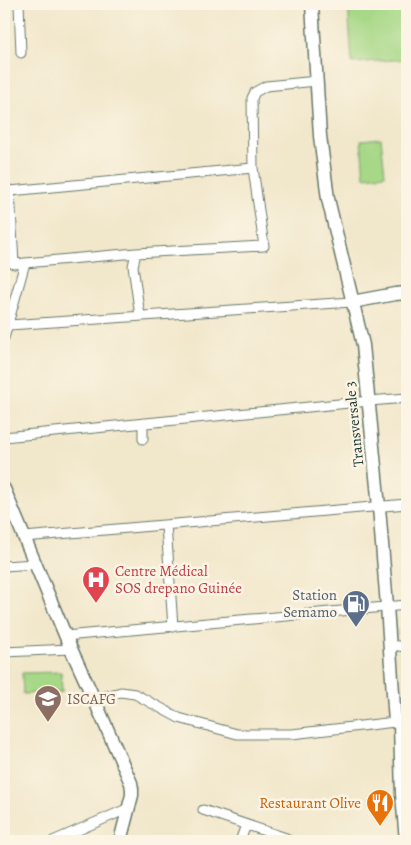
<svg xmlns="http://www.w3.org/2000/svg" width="411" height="845" font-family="Alegreya,serif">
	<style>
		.garden { fill: #a7d887; stroke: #638a5e }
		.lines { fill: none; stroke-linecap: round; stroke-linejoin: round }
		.street-casing { stroke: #687869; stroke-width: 11 }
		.secondary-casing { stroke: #687869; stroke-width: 15 }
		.street { stroke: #fff; stroke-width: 9 }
		.secondary { stroke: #fff; stroke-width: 12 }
		.labels { text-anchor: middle; stroke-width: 5; stroke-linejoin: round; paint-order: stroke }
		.street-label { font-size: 15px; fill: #1f3d34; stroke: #fcf5e5 }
		.health-label { font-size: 15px; fill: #be3a42; stroke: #fcf5e5; text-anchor: start }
		.service-label { font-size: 15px; fill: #4e5e75; stroke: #fcf5e5; text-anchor: end }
		.education-label { font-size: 15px; fill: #785e54; stroke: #fcf5e5; text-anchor: start }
		.food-label { font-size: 15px; fill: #c56008; stroke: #fcf5e5; text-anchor: end }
	</style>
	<rect width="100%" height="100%" fill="#fcf5e5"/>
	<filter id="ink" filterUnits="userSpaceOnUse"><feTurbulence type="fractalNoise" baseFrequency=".02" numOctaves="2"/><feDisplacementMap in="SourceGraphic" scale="10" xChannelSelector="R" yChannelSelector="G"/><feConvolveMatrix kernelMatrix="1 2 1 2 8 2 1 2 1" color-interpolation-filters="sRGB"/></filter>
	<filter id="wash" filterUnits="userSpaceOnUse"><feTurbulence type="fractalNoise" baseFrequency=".0096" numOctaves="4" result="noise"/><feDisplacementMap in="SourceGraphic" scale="20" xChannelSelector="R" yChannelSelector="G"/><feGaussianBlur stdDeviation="1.12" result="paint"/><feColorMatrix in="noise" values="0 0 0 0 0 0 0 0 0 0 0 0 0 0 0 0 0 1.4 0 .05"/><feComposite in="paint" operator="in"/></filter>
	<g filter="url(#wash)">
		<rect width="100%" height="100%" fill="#f1e7cb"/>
		<!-- garden -->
		<path class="garden" d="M348,4H407V59L352,63Z
			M381,138L385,175L364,177L361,140Z
			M61,672L62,692L23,694L22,673Z"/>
	</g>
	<g filter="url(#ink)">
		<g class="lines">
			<defs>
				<path id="street" d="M19,4L21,53
					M4,186L10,191L253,168
					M10,191L14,264
					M136,253L133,266L140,316
					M4,260L14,264L136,253L264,246L253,168L252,98L255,92L266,86L317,81
					M9,325L352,302
					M4,338L25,263
					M4,437L369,401L407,398
					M143,439V423
					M166,525L173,627
					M24,537L407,504
					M4,566L35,564
					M65,636L407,605
					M389,645L407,647
					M4,652L71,649
					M94,699L121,692L135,694L179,718L237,734H292L395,722
					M203,810L286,838L289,841
					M53,841L129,808
					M240,841L246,825"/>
				<path id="secondary" d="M312,4L320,136L328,199L363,345L379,507L387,606L395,722L400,724L402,794L406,841
					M352,302L395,294L407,293
					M4,489L71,649L94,699L131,783L132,789V795L120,841"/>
			</defs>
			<!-- street casing -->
			<use href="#street" class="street-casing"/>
			<!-- secondary casing -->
			<use href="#secondary" class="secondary-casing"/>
			<!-- street -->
			<use href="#street" class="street"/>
			<!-- secondary -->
			<use href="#secondary" class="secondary"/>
		</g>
	</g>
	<!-- icons -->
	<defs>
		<symbol id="hospital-pin" viewBox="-11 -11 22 30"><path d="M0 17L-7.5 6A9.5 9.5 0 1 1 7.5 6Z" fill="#e0444e" stroke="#fcf5e5"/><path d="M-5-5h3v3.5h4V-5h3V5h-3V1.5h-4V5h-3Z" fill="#fff"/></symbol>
		<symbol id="fuel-pin" viewBox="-11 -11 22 30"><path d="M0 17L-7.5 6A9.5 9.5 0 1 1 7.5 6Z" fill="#5c6f8a" stroke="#fcf5e5"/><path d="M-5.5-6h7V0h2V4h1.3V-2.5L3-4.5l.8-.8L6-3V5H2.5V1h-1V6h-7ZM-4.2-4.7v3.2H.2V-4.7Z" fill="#fff"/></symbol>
		<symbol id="university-pin" viewBox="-11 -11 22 30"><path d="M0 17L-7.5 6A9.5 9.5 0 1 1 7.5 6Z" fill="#8d6e63" stroke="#fcf5e5"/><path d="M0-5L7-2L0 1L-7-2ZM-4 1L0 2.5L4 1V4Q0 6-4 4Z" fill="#fff"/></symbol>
		<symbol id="restaurant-pin" viewBox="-11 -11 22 30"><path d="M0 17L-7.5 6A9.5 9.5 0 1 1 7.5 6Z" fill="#e8710a" stroke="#fcf5e5"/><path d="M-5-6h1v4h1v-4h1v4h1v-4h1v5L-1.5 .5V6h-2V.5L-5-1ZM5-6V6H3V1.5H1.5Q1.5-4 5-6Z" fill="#fff"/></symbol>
	</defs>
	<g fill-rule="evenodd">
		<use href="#hospital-pin" x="80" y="564" width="32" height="43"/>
		<use href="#fuel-pin" x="340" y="588" width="32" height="43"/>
		<use href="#university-pin" x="32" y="683" width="32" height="43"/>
		<use href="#restaurant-pin" x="364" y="787" width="32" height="43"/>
	</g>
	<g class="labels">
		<!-- street labels -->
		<g class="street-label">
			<text transform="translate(354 424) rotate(-96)" y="5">Transversale 3</text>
		</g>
		<!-- health labels -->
		<g class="health-label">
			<text x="115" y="576">Centre Médical<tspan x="115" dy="17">SOS drepano Guinée</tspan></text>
		</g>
		<!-- service labels -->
		<g class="service-label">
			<text x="337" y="600">Station<tspan x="337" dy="17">Semamo</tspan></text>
		</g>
		<!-- education labels -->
		<g class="education-label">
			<text x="67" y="704">ISCAFG</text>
		</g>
		<!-- food labels -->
		<g class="food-label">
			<text x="361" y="808">Restaurant Olive</text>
		</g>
	</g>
	<!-- margin -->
	<rect width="411" height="845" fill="none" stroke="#fcf5e5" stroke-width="20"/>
</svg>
